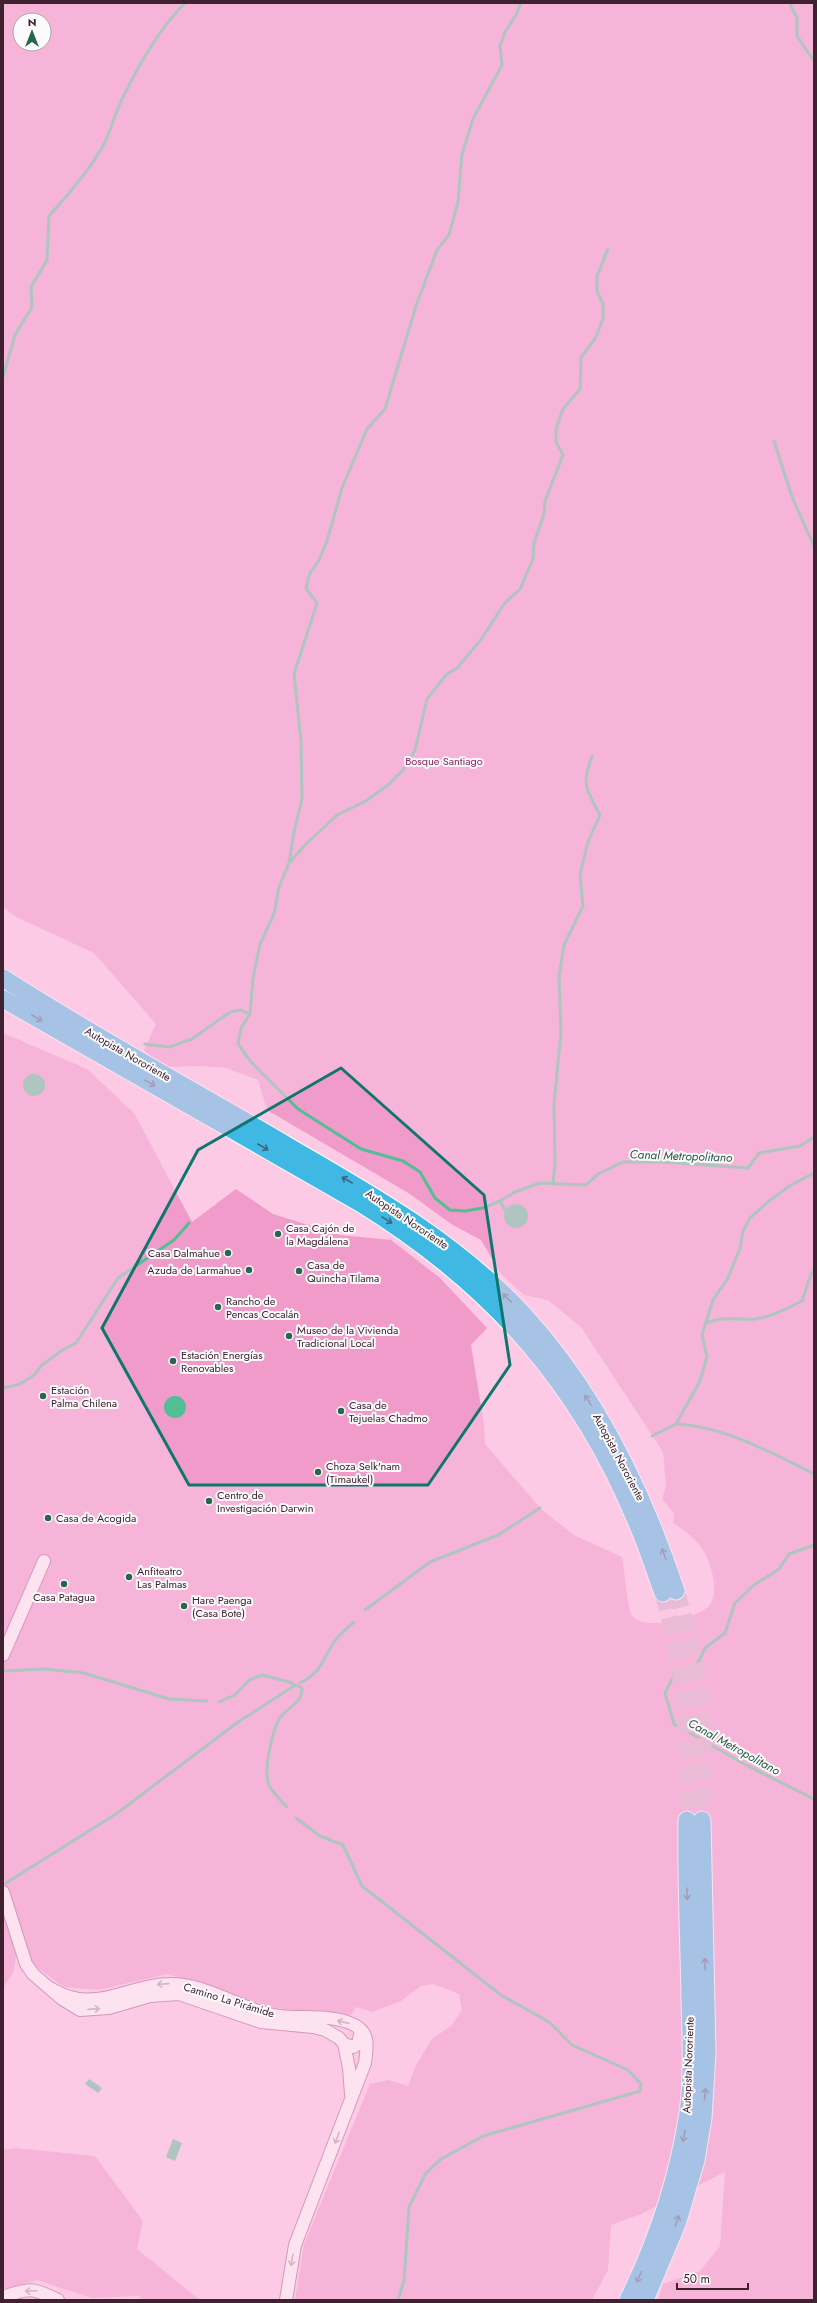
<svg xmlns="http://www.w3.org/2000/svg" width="817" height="2303" font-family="Jost,sans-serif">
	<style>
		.green { fill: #f09bca; fill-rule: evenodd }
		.water { fill: #51be96 }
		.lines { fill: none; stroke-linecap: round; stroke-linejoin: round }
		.stream { stroke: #51be96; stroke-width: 3 }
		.highway-tunnel { stroke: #d6a8c0; stroke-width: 17; stroke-dasharray: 17 8; stroke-linecap: butt }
		.minor-casing { stroke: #a65c86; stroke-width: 14 }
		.highway-casing { stroke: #fff; stroke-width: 19 }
		.minor { stroke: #fff; stroke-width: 12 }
		.highway { stroke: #3fb9e4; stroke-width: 17 }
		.oneway { stroke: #406582 }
		.oneway2 { stroke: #a99ba3 }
		.marked { fill: none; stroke: #0f766e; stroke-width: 3; stroke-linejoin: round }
		.poi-dot { fill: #2a654f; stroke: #fbfbfb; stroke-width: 1.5 }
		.labels { text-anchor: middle; stroke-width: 4; stroke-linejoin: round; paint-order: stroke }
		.park-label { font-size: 11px; fill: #892765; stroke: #fbfbfb }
		.street-label { font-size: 11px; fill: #402132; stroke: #fbfbfb }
		.poi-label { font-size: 11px; fill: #402132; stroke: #fbfbfb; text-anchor: start }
		.water-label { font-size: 12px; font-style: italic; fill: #295644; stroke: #fbfbfb }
	</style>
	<rect width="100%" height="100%" fill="#fccae4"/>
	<!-- green -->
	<path class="green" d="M3,3H814V2300H658L663,2284L700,2271L720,2246L725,2172L641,2214L611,2225L608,2270L592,2300H295L304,2244L370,2084L389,2080L408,2086L416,2065L432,2039L452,2025L462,2010L459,1994L433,1984L421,1986L401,2001L372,2012L356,2007L351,2015L274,2008L168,1974L98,1990L64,1987L31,1963L20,1928L14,1971L3,1988V1033L87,1069L134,1113L192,1222L236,1189L273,1214L340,1235L391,1240L440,1278L487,1328L471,1345L484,1425L485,1444L541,1509L574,1535L622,1557C624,1567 628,1608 631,1614C641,1633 695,1618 708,1607C721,1595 711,1560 701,1547C695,1538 683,1529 673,1523L674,1514L662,1499L666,1487L663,1452L581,1327L548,1300L524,1295L501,1274L481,1240L451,1224L410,1194L267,1110L258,1080L226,1068L201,1066L166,1067L154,1060L144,1050L156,1024L94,953L16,917L3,907ZM20,20H44V44H20Z
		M15,2148L95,2156L143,2221L137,2249L200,2300H144L138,2296L92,2298L37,2280L3,2289V2150Z"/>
	<!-- water -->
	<path class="water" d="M23 1085a11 11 0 1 1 22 0a11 11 0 1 1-22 0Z
		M504 1216a12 12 0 1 1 24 0a12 12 0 1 1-24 0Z
		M164 1407a11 11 0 1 1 22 0a11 11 0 1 1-22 0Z
		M89,2079L102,2088L98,2093L85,2084Z
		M173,2139L182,2143L175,2161L166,2157Z"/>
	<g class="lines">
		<!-- stream -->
		<path class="stream" d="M790,3L797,18V36L814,61
			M3,377L15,335L32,307L31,287L47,260L49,216C69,194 88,172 103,146C110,133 113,119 119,106C134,73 159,28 185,3
			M774,441L792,497L814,546
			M290,862L306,844L337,815L366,801L389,784L403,770L415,750L427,699L447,674L457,668L480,641L504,604L520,589L533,559L534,543L544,514L545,501L563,455L556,442V429L563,409L580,389L581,357L595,339L603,319V304L597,291V276L608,249
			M250,1014L253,978L260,944L274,914L279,887L289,863L294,832L302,799L301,742L294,674L317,603L306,588L310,573L319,560L327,541L342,488L367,429L385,409L416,306L437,250L449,235L458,202L462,154L473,119L502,65L500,46L505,32L516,15L521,3
			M250,1014L241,1028L238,1044L251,1062L298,1109L361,1149L403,1161L420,1172L435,1198L450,1210L465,1211L483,1208L500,1201
			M145,1044L169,1047L192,1039L230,1012L241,1010L250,1014
			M553,1183L555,1164L554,1103L561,1032L559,976L564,945L583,906L580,874L588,842L600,815C586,788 581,787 592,756
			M505,1210L500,1201L515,1192L540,1183L586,1185L598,1174L623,1162H665L748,1168L759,1153L800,1146L814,1137
			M706,1323C723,1316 738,1320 755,1319C771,1317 788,1308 802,1301L811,1274L814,1271
			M3,1388L20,1384L34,1375L42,1365L61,1351L76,1343L118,1278L174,1240L189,1223
			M676,1424C723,1426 773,1453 814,1474
			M652,1436L676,1424L700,1381L707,1357L702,1335L713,1300L728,1278L740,1248L743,1231L750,1218L770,1200L791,1185L814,1173
			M365,1610L430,1562L498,1535L540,1508
			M697,1665L705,1648L725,1633L735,1603L754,1585L779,1569L789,1554L814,1545
			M4,1671L44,1669L84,1673L169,1699L207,1701
			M679,1676L672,1679L665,1693L674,1724L748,1766L814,1799
			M300,1683C322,1672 322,1660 334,1642C339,1635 347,1628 354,1622
			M219,1702L235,1695L249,1680L262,1675L289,1682L302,1688C303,1703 286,1708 279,1719C272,1732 263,1772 269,1785C273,1793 281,1801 287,1807
			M296,1818L320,1836L343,1845L362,1886L501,1995L549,2022L572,2045L628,2070L641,2084L640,2091L483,2136L441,2159L426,2173L409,2207L404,2281L398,2300
			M6,1883L116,1814L238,1722L294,1686"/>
		<!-- highway-tunnel -->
		<path class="highway-tunnel" d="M676,1591C689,1633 699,1675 702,1719C704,1753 703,1786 702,1820
			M663,1593C686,1671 688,1739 687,1820"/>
		<defs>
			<path id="minor" d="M3,1655L44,1561
				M3,1892L26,1964L33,1974L62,1999L80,2010L109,2008L150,1996L179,1994L261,2022L313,2027L325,2030L339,2038L344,2044L349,2068L351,2094
				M48,1987C55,1991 63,1995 70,1997C102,2007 137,1984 169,1984C207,1983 242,2011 280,2016C302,2019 342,2013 360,2029C370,2037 366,2052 365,2063L295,2245L286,2300
				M344,2044L353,2047L358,2044L361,2030
				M3,2297C31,2287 32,2288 58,2300"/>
			<path id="highway" d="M3,978C96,1038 193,1090 288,1146C373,1195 458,1243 525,1316C596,1394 643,1491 676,1591
				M3,999L360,1203C491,1284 580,1383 639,1528C648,1549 655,1571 663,1593
				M628,2300C657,2241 678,2178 688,2113C693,2076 691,2037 690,1999C689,1939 686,1880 687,1820
				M645,2300L677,2224L696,2160L703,2118L707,2052L702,1820"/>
		</defs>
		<!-- minor casing -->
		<use href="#minor" class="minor-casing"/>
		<!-- highway casing -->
		<use href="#highway" class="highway-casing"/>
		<!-- minor -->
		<use href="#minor" class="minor"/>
		<!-- highway -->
		<use href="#highway" class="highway"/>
	</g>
	<!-- one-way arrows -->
	<defs><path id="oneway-shaft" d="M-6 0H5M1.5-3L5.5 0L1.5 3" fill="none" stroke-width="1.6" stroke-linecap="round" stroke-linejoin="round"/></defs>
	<g class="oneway">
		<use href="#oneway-shaft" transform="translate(37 1018) rotate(30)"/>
		<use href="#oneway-shaft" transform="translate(150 1083) rotate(29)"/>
		<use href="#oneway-shaft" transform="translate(263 1147) rotate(30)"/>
		<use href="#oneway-shaft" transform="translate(347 1180) rotate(-150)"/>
		<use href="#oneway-shaft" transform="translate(387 1220) rotate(32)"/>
		<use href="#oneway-shaft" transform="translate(507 1298) rotate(-135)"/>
		<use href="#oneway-shaft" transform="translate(588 1400) rotate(-122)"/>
		<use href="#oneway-shaft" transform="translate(664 1554) rotate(-110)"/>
		<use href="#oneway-shaft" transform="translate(687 1894) rotate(89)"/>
		<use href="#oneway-shaft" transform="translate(705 1964) rotate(-92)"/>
		<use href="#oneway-shaft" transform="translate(705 2094) rotate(-85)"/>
		<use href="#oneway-shaft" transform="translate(684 2136) rotate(100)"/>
		<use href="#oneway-shaft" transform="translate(677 2221) rotate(-72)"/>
		<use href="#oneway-shaft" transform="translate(639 2277) rotate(114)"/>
	</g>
	<g class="oneway2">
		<use href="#oneway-shaft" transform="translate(163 1984) rotate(176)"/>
		<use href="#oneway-shaft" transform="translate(94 2009) rotate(-4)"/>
		<use href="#oneway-shaft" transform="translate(343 2022) rotate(-167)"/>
		<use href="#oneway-shaft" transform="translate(337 2138) rotate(111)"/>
		<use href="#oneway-shaft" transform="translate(292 2260) rotate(100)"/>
		<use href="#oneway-shaft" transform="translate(31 2291) rotate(178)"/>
	</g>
	<!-- marked area -->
	<path d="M0 0H817V2303H0ZM341,1068L484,1195L510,1365L428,1485H189L102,1328L198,1150Z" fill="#fccae4" fill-opacity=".55" fill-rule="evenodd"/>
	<path class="marked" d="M341,1068L484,1195L510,1365L428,1485H189L102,1328L198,1150Z"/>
	<!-- markers -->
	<g class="poi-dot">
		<circle cx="278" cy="1234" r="4"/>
		<circle cx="228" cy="1253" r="4"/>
		<circle cx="249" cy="1270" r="4"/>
		<circle cx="299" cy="1271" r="4"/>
		<circle cx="218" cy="1307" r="4"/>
		<circle cx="289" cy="1336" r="4"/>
		<circle cx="173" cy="1361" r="4"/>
		<circle cx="43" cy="1396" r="4"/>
		<circle cx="341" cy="1411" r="4"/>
		<circle cx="318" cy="1472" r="4"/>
		<circle cx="209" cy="1501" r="4"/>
		<circle cx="48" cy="1518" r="4"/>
		<circle cx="129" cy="1577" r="4"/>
		<circle cx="64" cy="1584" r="4"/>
		<circle cx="184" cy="1606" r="4"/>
	</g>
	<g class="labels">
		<!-- park labels -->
		<g class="park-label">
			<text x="444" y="765">Bosque Santiago</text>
		</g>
		<!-- street labels -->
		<g class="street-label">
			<text transform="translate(128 1054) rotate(30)" y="4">Autopista Nororiente</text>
			<text transform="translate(407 1219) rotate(34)" y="4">Autopista Nororiente</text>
			<text transform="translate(619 1457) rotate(62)" y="4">Autopista Nororiente</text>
			<text transform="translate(229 2000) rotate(17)" y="4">Camino La Pirámide</text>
			<text transform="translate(688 2065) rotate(-88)" y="4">Autopista Nororiente</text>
		</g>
		<!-- poi labels -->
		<g class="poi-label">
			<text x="286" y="1232">Casa Cajón de<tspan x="286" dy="13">la Magdalena</tspan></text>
			<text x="220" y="1257" text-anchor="end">Casa Dalmahue</text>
			<text x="307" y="1269">Casa de<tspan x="307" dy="13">Quincha Tilama</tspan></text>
			<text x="241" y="1274" text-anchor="end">Azuda de Larmahue</text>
			<text x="226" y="1305">Rancho de<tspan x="226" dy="13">Pencas Cocalán</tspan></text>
			<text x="297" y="1334">Museo de la Vivienda<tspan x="297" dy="13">Tradicional Local</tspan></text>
			<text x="181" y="1359">Estación Energías<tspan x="181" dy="13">Renovables</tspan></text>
			<text x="51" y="1394">Estación<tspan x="51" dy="13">Palma Chilena</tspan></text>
			<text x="349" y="1409">Casa de<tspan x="349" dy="13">Tejuelas Chadmo</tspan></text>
			<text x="326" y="1470">Choza Selk'nam<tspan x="326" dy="13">(Timaukel)</tspan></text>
			<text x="217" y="1499">Centro de<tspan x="217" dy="13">Investigación Darwin</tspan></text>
			<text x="56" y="1522">Casa de Acogida</text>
			<text x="137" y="1575">Anfiteatro<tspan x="137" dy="13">Las Palmas</tspan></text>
			<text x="64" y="1601" text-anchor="middle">Casa Patagua</text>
			<text x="192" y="1604">Hare Paenga<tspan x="192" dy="13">(Casa Bote)</tspan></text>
		</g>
		<!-- water labels -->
		<g class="water-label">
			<text transform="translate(681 1156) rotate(2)" y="4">Canal Metropolitano</text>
			<text transform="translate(734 1747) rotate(29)" y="4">Canal Metropolitano</text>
		</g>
	</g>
	<!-- border -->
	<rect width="817" height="2303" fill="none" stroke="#402132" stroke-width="8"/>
	<!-- north arrow -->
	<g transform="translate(32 32)"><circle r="19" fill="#fbfbfb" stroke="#b0a4ab"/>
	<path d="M0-3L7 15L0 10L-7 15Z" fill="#2a654f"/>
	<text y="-6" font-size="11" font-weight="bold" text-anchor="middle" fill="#402132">N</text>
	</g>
	<!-- scale -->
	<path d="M677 2283v6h71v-6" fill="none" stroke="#402132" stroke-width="2"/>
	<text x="683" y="2283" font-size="12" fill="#402132" stroke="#fbfbfb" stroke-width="3" paint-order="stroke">50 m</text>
</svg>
